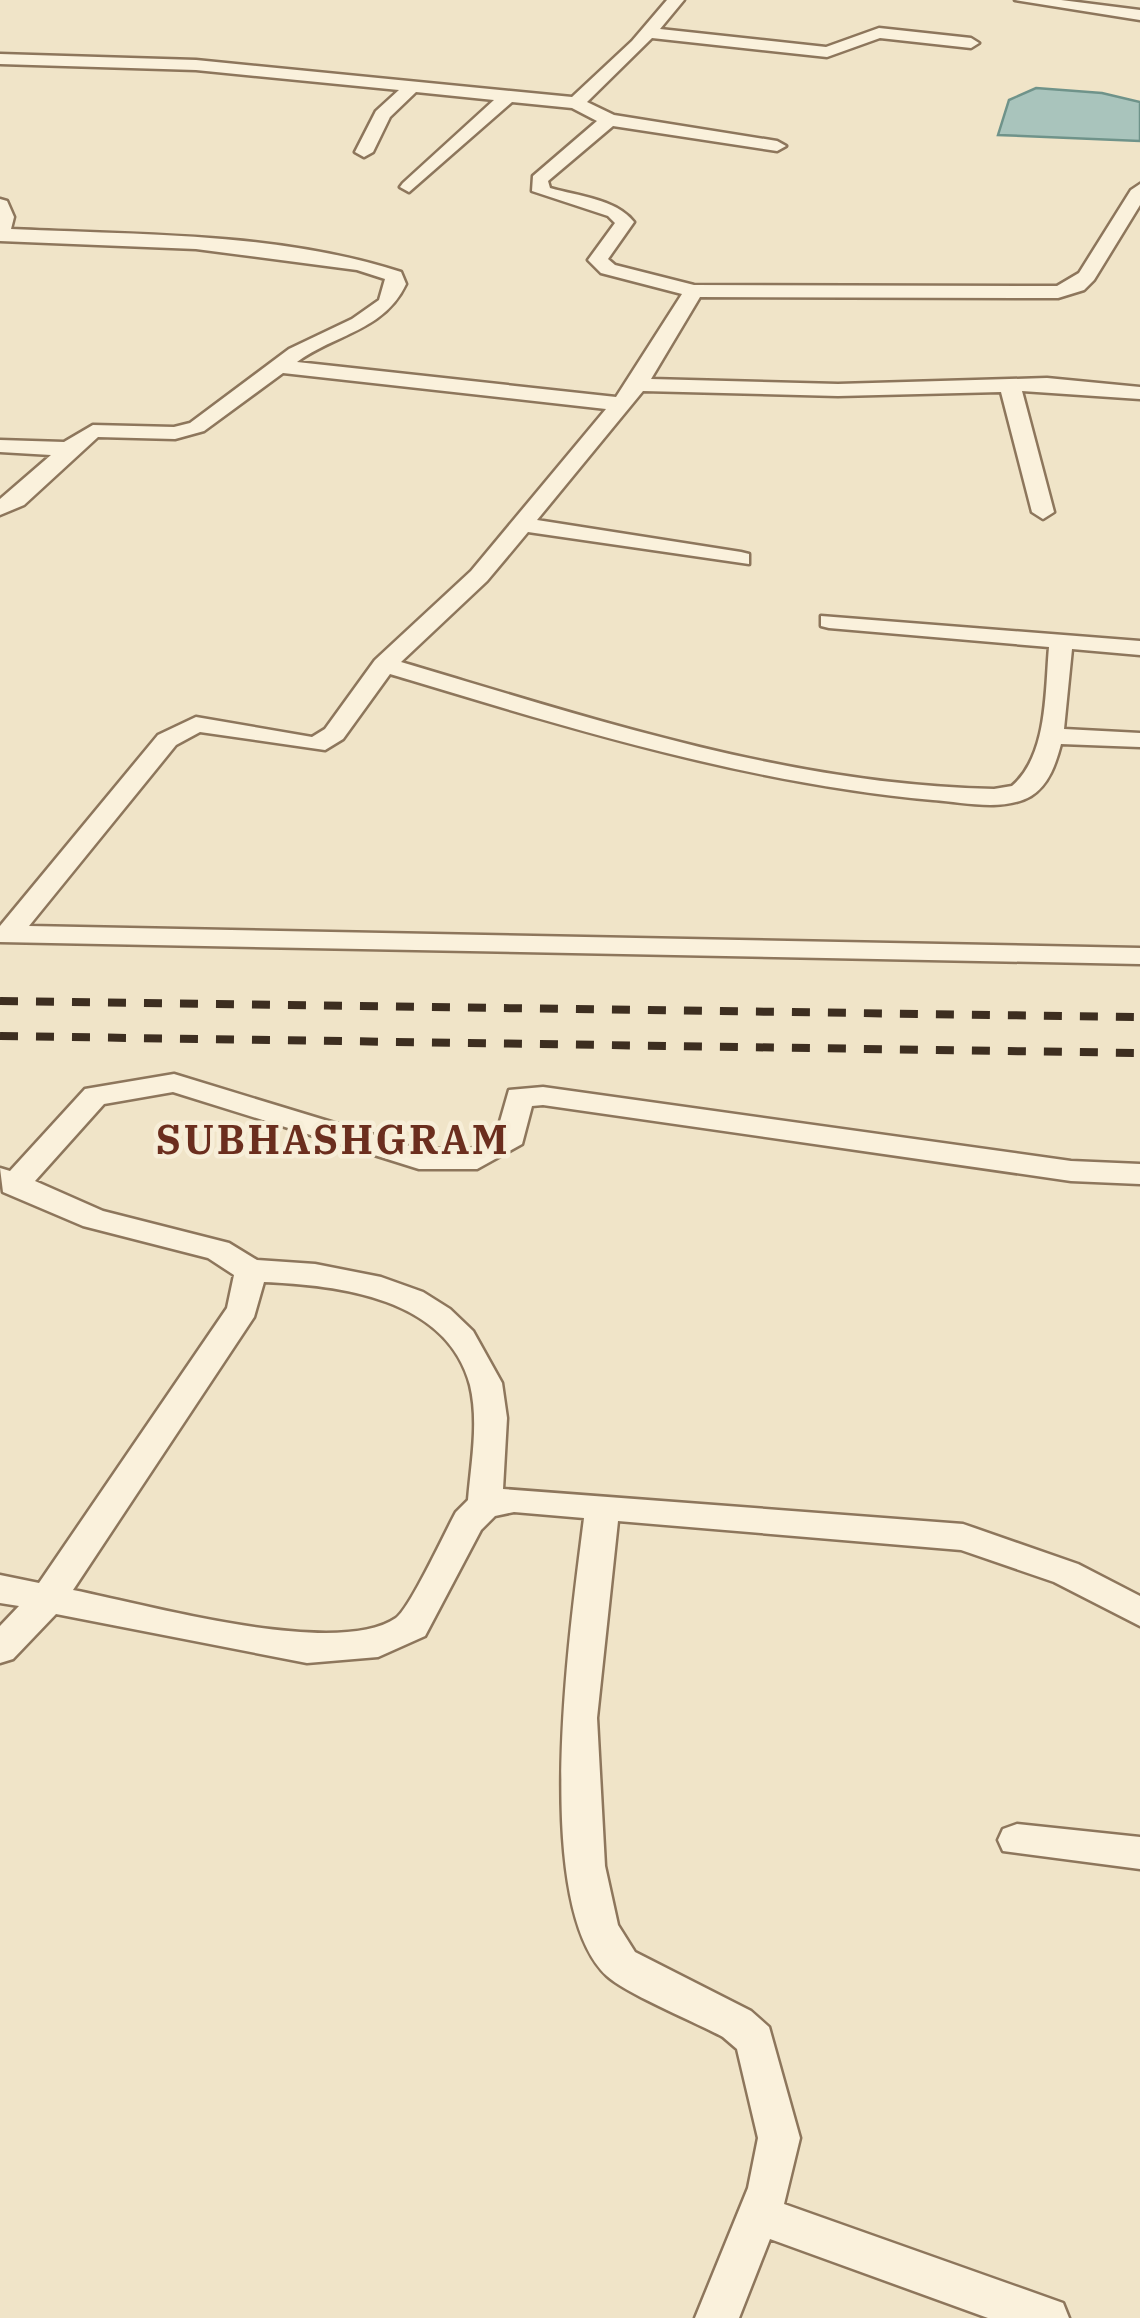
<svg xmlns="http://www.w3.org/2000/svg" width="1140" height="2318" font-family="'IBM Plex Serif',serif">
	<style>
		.water { fill: #a9c4bc; stroke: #6f938a; stroke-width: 2.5 }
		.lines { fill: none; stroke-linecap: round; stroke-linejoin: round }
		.minor-casing { stroke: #8d765c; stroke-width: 5 }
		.minor { fill: #faf1dc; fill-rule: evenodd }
		.rail { stroke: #3d2e20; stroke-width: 8; stroke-dasharray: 18 18; stroke-linecap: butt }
		.labels { text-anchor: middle; stroke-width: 9; stroke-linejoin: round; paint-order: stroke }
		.district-label { font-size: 40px; font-weight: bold; letter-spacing: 2.5px; fill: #6b2e1e; stroke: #f7eed8 }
	</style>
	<rect width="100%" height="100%" fill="#f0e4c8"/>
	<!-- water -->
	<path class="water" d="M1036,88L1102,93L1140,102V141L998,135L1009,100Z"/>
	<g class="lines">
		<defs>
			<path id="minor" d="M667,0H684L660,29L826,47L879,28L971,38L979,43L971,48L880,38L827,57L652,38L587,102L614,115L777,141L786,146L777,151L613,126L548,181L550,188C578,196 616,199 634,222L608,259L615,265L694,285L1057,286L1079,273L1131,190L1140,184V205L1094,280L1084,290L1058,298L700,297L651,379L838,384L1047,378L1140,387V399L1022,391L1054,512L1043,519L1032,512L1001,392L838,396L643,391L537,520L741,552L749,554V564L528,532L487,581L401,662C594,719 790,785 994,789L1012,786C1048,755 1045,691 1049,647L829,628L821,626V616L1140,641V655L1072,649L1064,729L1140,733V747L1061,744C1056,763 1049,785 1031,796C1004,812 962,802 933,800C746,783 569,728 390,674L343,739L325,750L200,732L176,745L29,926L1140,948V964L0,942V926L158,735L196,717L312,737L325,729L375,660L471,571L606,409L283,373L204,431L175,439L98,437L24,505L0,515V499L51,455L0,452V440L64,442L93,425L174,427L190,423L289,349L352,319L379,300L385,279L357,270L196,249L0,241V199L7,201L14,217L11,229C139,235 278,232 401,272L406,284C384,331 335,334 297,362L616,397L682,294L601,273L588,260L615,223L608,216L532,191L533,176L597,121L572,108L512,102L409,192L400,187L403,183L494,100L416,92L390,117L373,152L364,157L355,152L376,111L399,90L196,70L0,64V54L196,60L572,97L632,41Z
				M1015,0H1061L1140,10V20Z
				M174,1074L420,1149H471L497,1132L509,1090L543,1087L1071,1161L1140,1164V1184L1071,1181L543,1105L532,1106L522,1144L477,1169H419L173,1092L104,1104L35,1181L103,1211L229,1243L257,1260L315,1264L381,1277L423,1292L450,1309L473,1331L502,1383L507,1418L503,1489L963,1524L1078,1564L1140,1596V1626L1054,1582L961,1550L618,1521L597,1718L605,1866L618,1925L635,1952L751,2011L769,2027L800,2138L784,2204L1063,2303L1069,2318H988L770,2239L739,2318H695L748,2188L758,2138L737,2049L723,2037C697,2023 625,1993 607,1976C529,1903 572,1617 584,1518L514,1512L495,1516L481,1530L425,1636L378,1657L307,1663L56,1614L13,1659L0,1663V1626L19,1606L0,1603V1575L39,1583L227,1308L234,1275L208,1258L83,1226L3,1192L0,1168L10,1171L85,1089ZM264,1282C339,1285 447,1298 470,1385C479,1422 471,1463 468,1500L456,1512C445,1532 410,1608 396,1618C336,1659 145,1604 73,1590L254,1317Z
				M1017,1824L1140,1837V1869L1003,1851L998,1840L1003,1829Z"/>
		</defs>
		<!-- minor casing -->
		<use href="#minor" class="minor-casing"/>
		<!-- minor -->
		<use href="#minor" class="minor"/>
		<!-- rail -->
		<path class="rail" d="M0,1001L1140,1017
			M0,1036L1140,1053"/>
	</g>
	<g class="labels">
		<!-- district labels -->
		<g class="district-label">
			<text x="333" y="1154">SUBHASHGRAM</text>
		</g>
	</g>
</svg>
